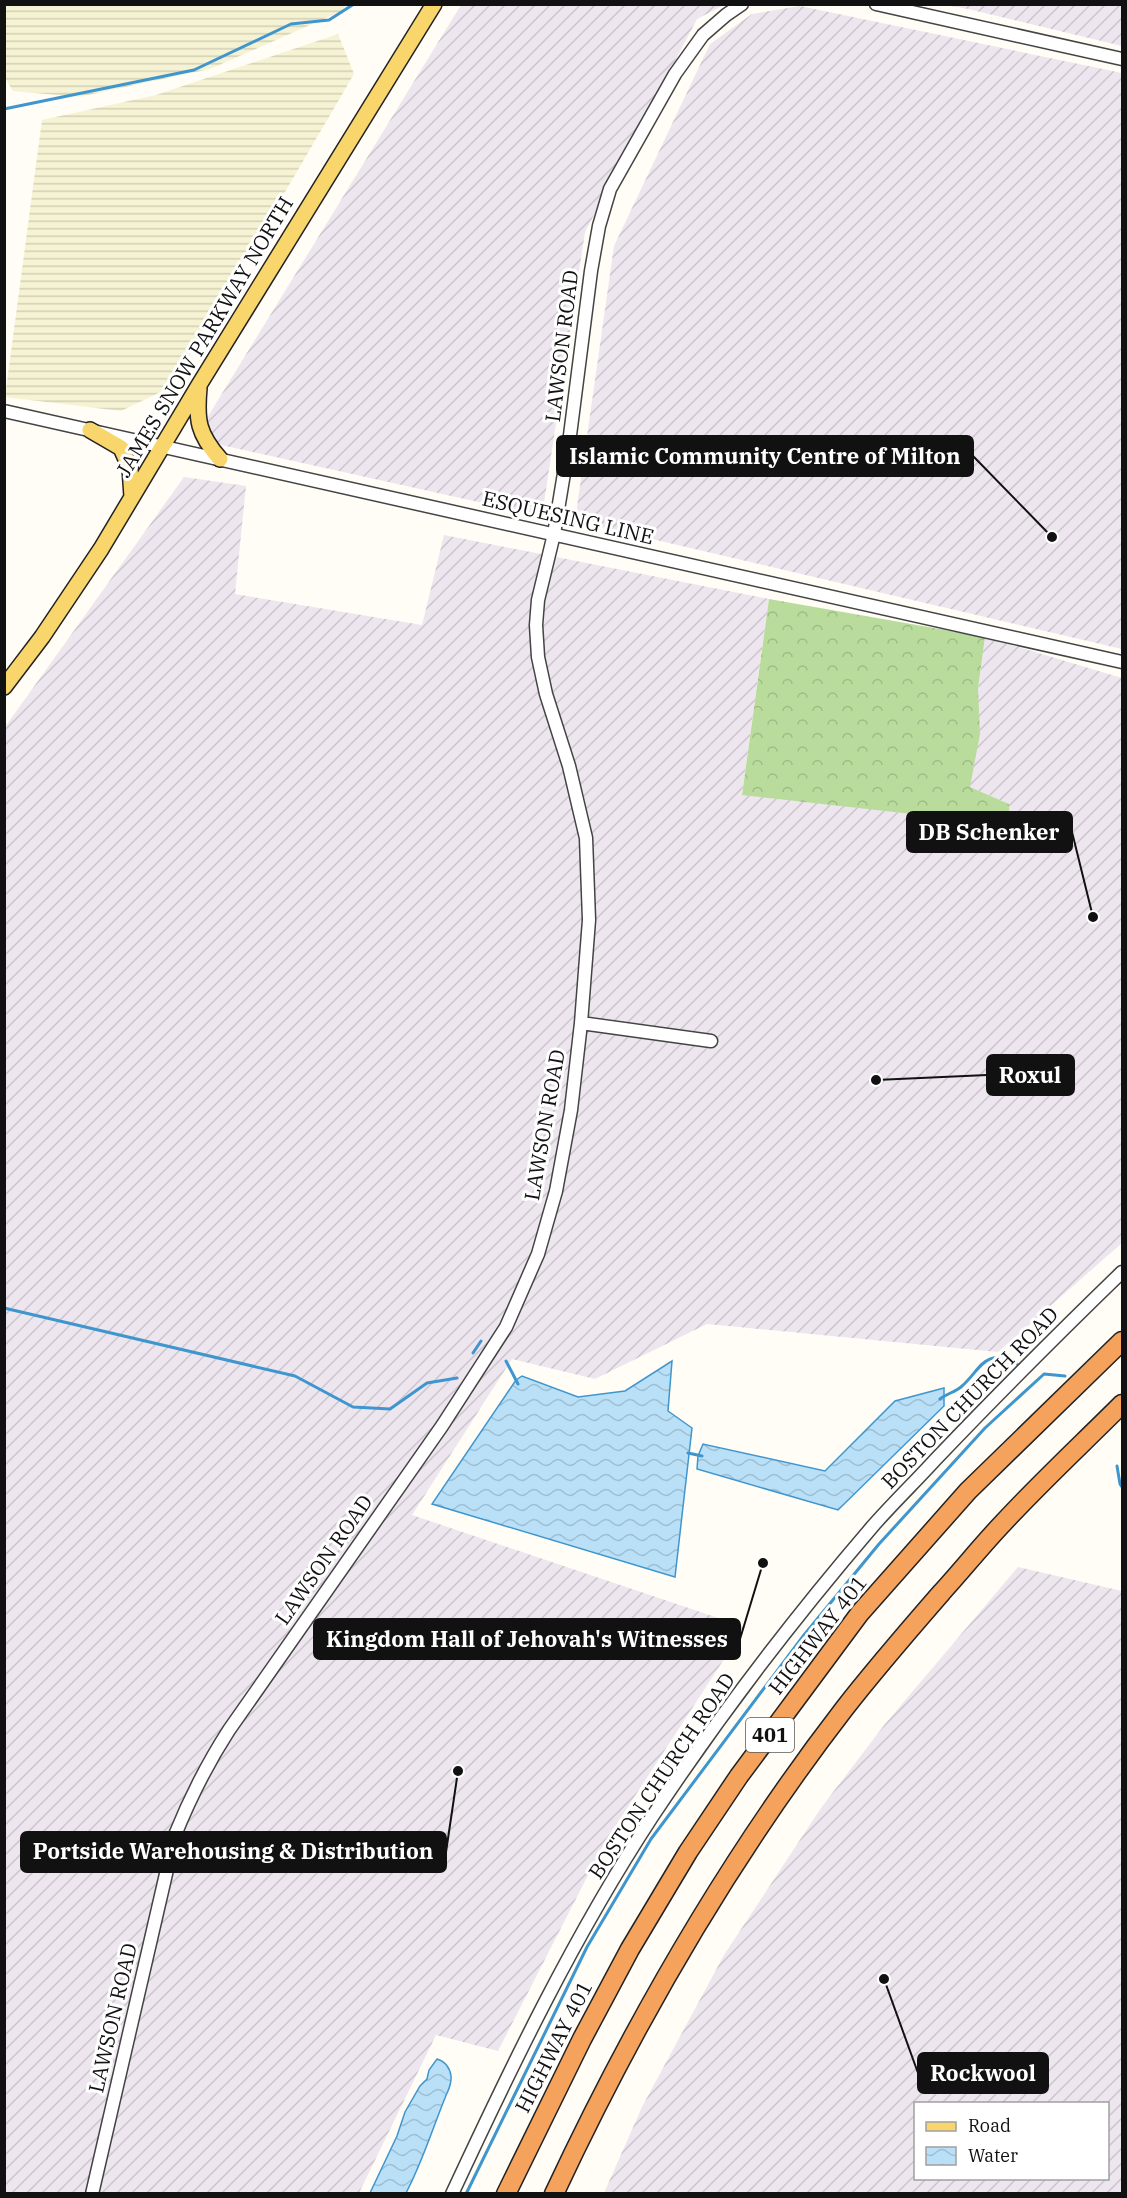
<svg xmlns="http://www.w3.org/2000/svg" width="1127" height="2198" font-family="'IBM Plex Serif',serif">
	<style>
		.industrial { fill: url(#industrial-furrows); fill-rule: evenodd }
		.farmland { fill: url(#farmland-rules) }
		.forest { fill: url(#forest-crowns) }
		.water { fill: url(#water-waves); stroke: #3f96cf; stroke-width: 1.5 }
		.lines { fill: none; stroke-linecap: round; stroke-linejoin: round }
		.stream { stroke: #3f96cf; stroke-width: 3 }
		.minor-casing { stroke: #444; stroke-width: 15 }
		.major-casing { stroke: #222; stroke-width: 18 }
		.highway-casing { stroke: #222; stroke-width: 21 }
		.minor { stroke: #fff; stroke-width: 12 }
		.major { stroke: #f9d66b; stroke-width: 15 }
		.highway { stroke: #f5a25d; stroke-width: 18 }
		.labels { text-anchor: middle; stroke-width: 6; stroke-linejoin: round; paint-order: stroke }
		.shield { fill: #fff; stroke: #585858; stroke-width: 1.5 }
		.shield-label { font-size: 20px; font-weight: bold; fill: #111 }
		.street-label { font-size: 21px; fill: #111; stroke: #fff }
		.leader { fill: none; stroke: #111; stroke-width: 2 }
		.callout-dot { fill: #111; stroke: #fff; stroke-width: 2 }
		.callout { fill: #111; stroke: #111; stroke-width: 2 }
		.callout-label { font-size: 22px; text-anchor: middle; font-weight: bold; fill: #fff }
	</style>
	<defs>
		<pattern id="industrial-furrows" width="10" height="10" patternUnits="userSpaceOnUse" patternTransform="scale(1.5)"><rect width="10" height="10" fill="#eee6ef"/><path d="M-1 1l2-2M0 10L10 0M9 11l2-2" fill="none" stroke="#cbc4cc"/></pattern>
		<pattern id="farmland-rules" width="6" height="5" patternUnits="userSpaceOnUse" patternTransform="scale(1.5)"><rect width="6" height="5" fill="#f6f3d4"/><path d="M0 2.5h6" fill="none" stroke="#d2cfb5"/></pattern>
		<pattern id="forest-crowns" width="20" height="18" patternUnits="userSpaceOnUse" patternTransform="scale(1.5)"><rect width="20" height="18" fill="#b9dc9c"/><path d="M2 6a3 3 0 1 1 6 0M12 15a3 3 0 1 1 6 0" fill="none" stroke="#9ebc85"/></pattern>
		<pattern id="water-waves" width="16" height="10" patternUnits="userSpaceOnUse" patternTransform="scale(1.5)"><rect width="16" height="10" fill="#b9e0f7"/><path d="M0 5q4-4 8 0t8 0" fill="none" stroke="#9ebfd3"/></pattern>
	</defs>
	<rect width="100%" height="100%" fill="#fffdf5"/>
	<!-- industrial -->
	<path class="industrial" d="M461,5H724L697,19L585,232L542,516L194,439Z
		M946,5H1122V46L968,9Z
		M800,6L1122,73V649L575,521L614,246L710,44L752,14Z
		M184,477L246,486L235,594L422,625L444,535L769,599L742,794L1010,825L1009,804L970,787L978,689L985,637L1122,678V1243L998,1352L707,1324L595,1379L512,1359L412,1515L745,1627L605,1842L498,2051L436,2035L359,2193L5,2194V727Z
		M1018,1567L1122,1591V2193H604L642,2107L724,1955L821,1808L885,1724ZM916,2104H1108V2178H916Z"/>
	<!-- farmland -->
	<path class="farmland" d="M6,5V4L344,5V10L210,69L79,97L13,91L5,78Z
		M338,34L354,74L171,387L121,411L5,397L42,120L156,95Z"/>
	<!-- forest -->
	<path class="forest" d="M769,599L985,637L978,689L980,734L970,787L1009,804L1010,825L742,795Z"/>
	<!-- water -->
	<path class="water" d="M672,1361L668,1411L692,1428L675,1577L432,1504L516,1380L522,1376L578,1397L625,1391Z
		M944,1388V1406L838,1510L697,1469L698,1456L703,1444L825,1471L895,1401Z
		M437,2059C445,2061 450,2068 451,2076C452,2085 448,2090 445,2098C432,2130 422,2163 406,2193H370L397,2136L405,2112L420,2086L427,2079L429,2070Z"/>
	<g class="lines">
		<!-- stream -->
		<path class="stream" d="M4,109L194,70L291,24L329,20L354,4
			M4,1308L295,1376L353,1407L390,1409L427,1383L457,1378
			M473,1353L481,1341
			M506,1361L518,1384
			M940,1399C946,1394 955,1392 961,1387C981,1370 984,1346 1017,1364
			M688,1453L702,1456
			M1117,1466L1120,1484L1122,1487
			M466,2194L587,1947L651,1839L804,1635L879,1544L985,1428L1044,1374L1065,1376"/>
		<defs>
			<path id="minor" d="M876,4L1122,59
				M4,411L1122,662
				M581,1023L711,1041
				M92,2194L175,1835C190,1798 207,1764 229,1730L442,1426L506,1327L538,1254L556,1191L571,1110L581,1023L589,920L586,838L569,766L546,694L538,657L536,625L538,600L554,534L569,443L591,271L599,226L610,189L675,74L703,35L726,15L742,4
				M452,2194C512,2065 574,1936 652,1817C719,1716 793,1619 872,1527C892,1504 914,1483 935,1460C996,1396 1059,1333 1122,1272"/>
			<path id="major" d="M199,388C196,420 198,434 220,459
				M90,430L121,448L130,468L132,497
				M4,687L42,637L101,549L199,385L434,4"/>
			<path id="highway" d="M506,2194L582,2039L630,1949L688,1852L739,1776L860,1613L968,1491L1122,1341
				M554,2194C634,2023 729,1858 844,1709C875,1669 909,1630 942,1592C963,1569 982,1545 1004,1522C1042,1481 1083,1443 1122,1404"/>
		</defs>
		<!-- minor casing -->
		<use href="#minor" class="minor-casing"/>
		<!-- major casing -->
		<use href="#major" class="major-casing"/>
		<!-- highway casing -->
		<use href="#highway" class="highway-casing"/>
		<!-- minor -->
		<use href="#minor" class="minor"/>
		<!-- major -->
		<use href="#major" class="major"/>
		<!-- highway -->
		<use href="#highway" class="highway"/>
	</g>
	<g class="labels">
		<!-- shield labels -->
		<rect class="shield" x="746" y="1718" width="48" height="34" rx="4.5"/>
		<g class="shield-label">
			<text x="770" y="1742">401</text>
		</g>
		<!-- street labels -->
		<g class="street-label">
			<text transform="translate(205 337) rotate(-59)" y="7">JAMES SNOW PARKWAY NORTH</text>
			<text transform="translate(562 346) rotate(-83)" y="7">LAWSON ROAD</text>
			<text transform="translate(568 518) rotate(13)" y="7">ESQUESING LINE</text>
			<text transform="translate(545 1125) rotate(-80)" y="7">LAWSON ROAD</text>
			<text transform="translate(970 1398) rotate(-46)" y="7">BOSTON CHURCH ROAD</text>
			<text transform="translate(324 1560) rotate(-55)" y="7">LAWSON ROAD</text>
			<text transform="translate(818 1635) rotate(-52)" y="7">HIGHWAY 401</text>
			<text transform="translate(662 1776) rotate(-56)" y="7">BOSTON CHURCH ROAD</text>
			<text transform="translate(113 2018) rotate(-77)" y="7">LAWSON ROAD</text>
			<text transform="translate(554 2047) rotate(-63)" y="7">HIGHWAY 401</text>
		</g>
	</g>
	<!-- callouts -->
	<path class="leader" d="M1052 537L973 456M1093 917L1072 832M876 1080L987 1075M763 1563L740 1639M458 1771L446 1852M884 1979L918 2073"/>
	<g class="callout-dot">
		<circle cx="1052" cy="537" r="6"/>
		<circle cx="1093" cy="917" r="6"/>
		<circle cx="876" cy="1080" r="6"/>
		<circle cx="763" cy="1563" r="6"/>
		<circle cx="458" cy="1771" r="6"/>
		<circle cx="884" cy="1979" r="6"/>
	</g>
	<g class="callout">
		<rect x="557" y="436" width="416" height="40" rx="6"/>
		<rect x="907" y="812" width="165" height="40" rx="6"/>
		<rect x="987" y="1055" width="87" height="40" rx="6"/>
		<rect x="314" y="1619" width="426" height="40" rx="6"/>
		<rect x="21" y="1832" width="425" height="40" rx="6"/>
		<rect x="918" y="2053" width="130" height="40" rx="6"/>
	</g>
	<g class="callout-label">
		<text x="765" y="464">Islamic Community Centre of Milton</text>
		<text x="989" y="840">DB Schenker</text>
		<text x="1030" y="1083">Roxul</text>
		<text x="527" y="1647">Kingdom Hall of Jehovah's Witnesses</text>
		<text x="233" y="1859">Portside Warehousing &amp; Distribution</text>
		<text x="983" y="2081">Rockwool</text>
	</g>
	<!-- border -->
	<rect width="1127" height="2198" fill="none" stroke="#111111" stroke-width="12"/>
	<!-- legend -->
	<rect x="914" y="2102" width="195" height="78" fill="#ffffff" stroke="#a0a0a0" stroke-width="1.5"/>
	<rect x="926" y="2122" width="30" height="9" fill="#f9d66b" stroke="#a0a0a0" stroke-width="1.5"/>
	<text x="968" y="2132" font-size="18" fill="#111111">Road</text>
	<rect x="926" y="2147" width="30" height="18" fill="url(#water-waves)" stroke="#a0a0a0" stroke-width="1.5"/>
	<text x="968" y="2162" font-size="18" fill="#111111">Water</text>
</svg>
